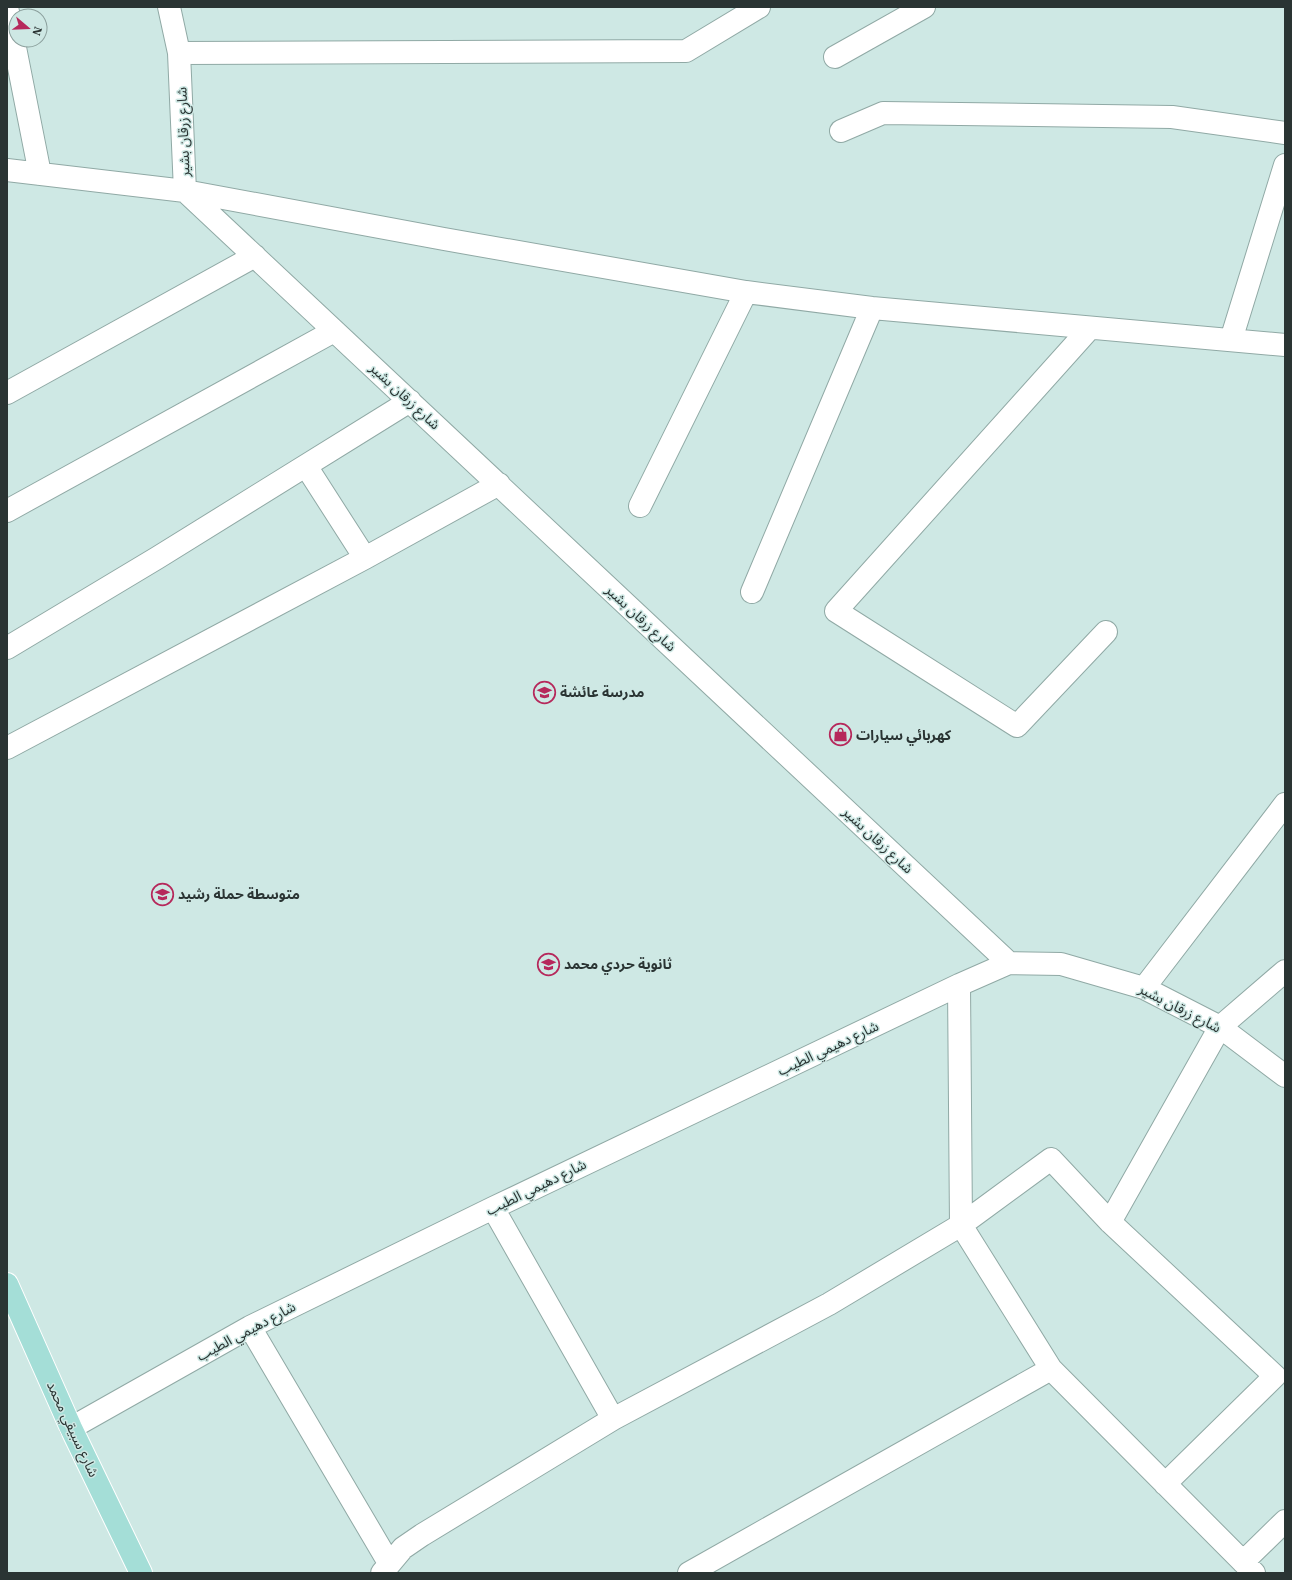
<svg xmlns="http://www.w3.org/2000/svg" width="1292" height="1580" font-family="'IBM Plex Serif','Noto Sans Arabic',serif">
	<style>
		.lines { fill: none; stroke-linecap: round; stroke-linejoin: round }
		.street-casing { stroke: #90a9a5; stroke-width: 24 }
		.primary-casing { stroke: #fff; stroke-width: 24 }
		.street { stroke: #fff; stroke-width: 22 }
		.primary { stroke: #a4ded7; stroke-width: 22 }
		.labels { text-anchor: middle; stroke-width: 3; stroke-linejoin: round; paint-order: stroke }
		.street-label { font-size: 14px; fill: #2a3433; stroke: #cee8e4 }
		.poi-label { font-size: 14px; font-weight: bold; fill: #2a3433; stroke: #cee8e4; text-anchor: start }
	</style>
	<rect width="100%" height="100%" fill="#cee8e4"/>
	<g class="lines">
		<defs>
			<path id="street" d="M7,7L40,174
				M169,7L179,53L185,191L1009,963L1061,964L1144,988L1220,1027L1285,1076
				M179,53L686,51L759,7
				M835,57L924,7
				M841,131L883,113L1172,117L1285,133
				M7,170L185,191L444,239L746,292L872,308L1285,345
				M1090,328L836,611L1017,726L1106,632
				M1231,340L1285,165
				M7,393L255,256
				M306,466L365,558
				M640,506L746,292
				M7,511L334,331
				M752,592L872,308
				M7,648L157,558L410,401
				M7,748L365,558L499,484
				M1144,988L1285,804
				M493,1208L613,1419
				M1110,1222L1220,1027L1285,971
				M250,1327L389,1563
				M71,1428L250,1327L493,1208L959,985L1009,963
				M1165,1484L1275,1376L1110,1222L1051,1159L961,1225L1051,1369L1254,1573
				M1243,1562L1285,1521
				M382,1573L403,1548L422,1535L613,1419L829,1304L961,1225L959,985
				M689,1573L1051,1369"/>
			<path id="primary" d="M7,1284L71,1428L141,1573"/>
		</defs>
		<!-- street casing -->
		<use href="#street" class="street-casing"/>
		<!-- primary casing -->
		<use href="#primary" class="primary-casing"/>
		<!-- street -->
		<use href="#street" class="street"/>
		<!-- primary -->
		<use href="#primary" class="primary"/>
	</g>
	<!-- icons -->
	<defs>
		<symbol id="school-ring" viewBox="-11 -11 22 22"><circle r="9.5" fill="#cee8e4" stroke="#b6285b" stroke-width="1.5"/><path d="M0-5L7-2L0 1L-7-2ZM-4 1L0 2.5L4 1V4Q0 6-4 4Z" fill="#b6285b"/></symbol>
		<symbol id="shop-ring" viewBox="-11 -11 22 22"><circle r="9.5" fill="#cee8e4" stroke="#b6285b" stroke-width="1.5"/><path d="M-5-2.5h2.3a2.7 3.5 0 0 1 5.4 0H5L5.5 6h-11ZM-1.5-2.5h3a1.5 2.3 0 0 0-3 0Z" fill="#b6285b"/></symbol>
	</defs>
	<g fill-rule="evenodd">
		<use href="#school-ring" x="532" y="680" width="25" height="25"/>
		<use href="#shop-ring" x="828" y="722" width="25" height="25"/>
		<use href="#school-ring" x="150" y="882" width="25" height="25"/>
		<use href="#school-ring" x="536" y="952" width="25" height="25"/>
	</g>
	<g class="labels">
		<!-- street labels -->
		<g class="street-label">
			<text transform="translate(183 132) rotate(-92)" y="5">شارع زرقان بشير</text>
			<text transform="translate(405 396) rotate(43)" y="5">شارع زرقان بشير</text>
			<text transform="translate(641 618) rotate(43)" y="5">شارع زرقان بشير</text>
			<text transform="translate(878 840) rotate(43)" y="5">شارع زرقان بشير</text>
			<text transform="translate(1180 1008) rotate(27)" y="5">شارع زرقان بشير</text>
			<text transform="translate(828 1048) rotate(-25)" y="5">شارع دهيمي الطيب</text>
			<text transform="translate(536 1187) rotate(-26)" y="5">شارع دهيمي الطيب</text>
			<text transform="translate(246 1331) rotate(-28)" y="5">شارع دهيمي الطيب</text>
			<text transform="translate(73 1429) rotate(65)" y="5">شارع سبيقي محمد</text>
		</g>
		<!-- poi labels -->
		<g class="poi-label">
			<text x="560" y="697">مدرسة عائشة</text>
			<text x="856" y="740">كهربائي سيارات</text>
			<text x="178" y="899">متوسطة حملة رشيد</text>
			<text x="564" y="969">ثانوية حردي محمد</text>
		</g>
	</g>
	<!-- border -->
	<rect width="1292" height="1580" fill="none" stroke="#2a3433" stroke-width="16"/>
	<!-- north arrow -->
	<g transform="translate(28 28) rotate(109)"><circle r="19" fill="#cee8e4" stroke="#8ca09d"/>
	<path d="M0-3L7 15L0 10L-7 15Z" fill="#b6285b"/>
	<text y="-6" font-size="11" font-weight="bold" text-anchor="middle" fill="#2a3433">N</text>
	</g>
</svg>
